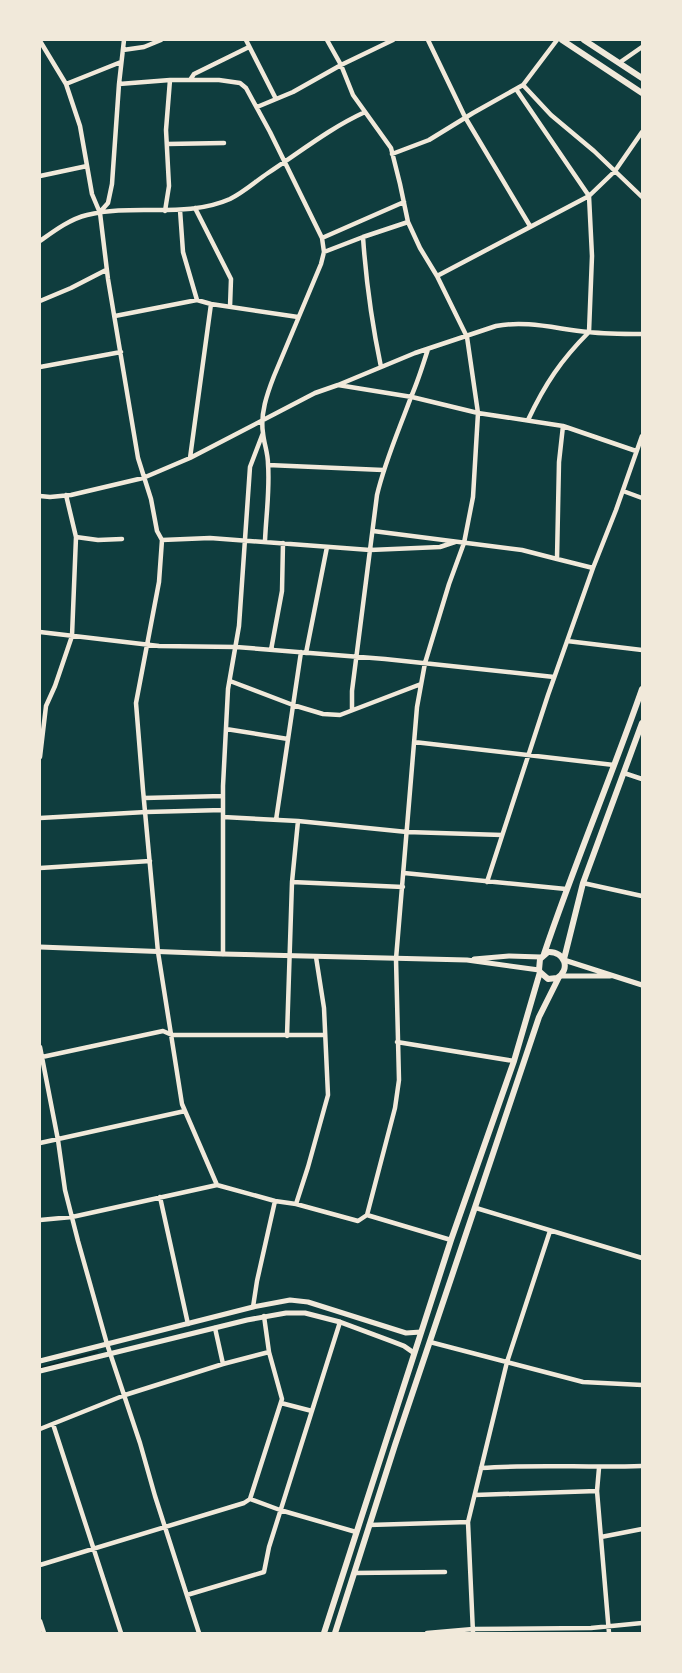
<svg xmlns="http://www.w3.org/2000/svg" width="682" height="1673" font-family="Poppins,sans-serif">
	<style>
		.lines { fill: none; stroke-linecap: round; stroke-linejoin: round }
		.stream { stroke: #0a2a2b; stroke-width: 2 }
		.minor { stroke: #f1e9da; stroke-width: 4.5 }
		.tertiary { stroke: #f1e9da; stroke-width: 5 }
		.primary { stroke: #f1e9da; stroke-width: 6 }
	</style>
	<rect width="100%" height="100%" fill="#0f3d3e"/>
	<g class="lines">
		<!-- stream -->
		<path class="stream" d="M40,1368L97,1352"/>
		<!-- minor -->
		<path class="minor" d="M246,40L276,99
			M327,40L341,65L353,95L391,148L400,184L408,222L420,248L437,276L467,337L478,413L473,497L464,543L449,584L425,663L417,707L396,959L399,1080L395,1108L367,1215
			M428,40L465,117L530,226
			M40,41L66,84L80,126L92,194L100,213L108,279L138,458L151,499L157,531L162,540L159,582L136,703L143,790L158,952L182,1104L217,1185L72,1217L40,1220
			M123,50L144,47L161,40
			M619,63L642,47
			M190,80L194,74L249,47
			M66,84L121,62
			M119,84L170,80H219L240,83L246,88L270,132L322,238L324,252L321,264L274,376C267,394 260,414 263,433C264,444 268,453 268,464C270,489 266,516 265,541
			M523,85L551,115L594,151L642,197
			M516,89L589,196L592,256L589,332C561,360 545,384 528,420
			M257,107L293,92L341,65L393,40
			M167,144L224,143
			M392,154L429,140L473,113L523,85L557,40
			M40,176L87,166
			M195,208L231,279L230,307
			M180,210L183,252L197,300
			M165,211L169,186L166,130L170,80
			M100,212L108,203L112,184L119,84L124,40
			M322,238L404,202
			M40,241C54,231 70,219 87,215C134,203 185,219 230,199C244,192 256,181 268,173C300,152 330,128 365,112
			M324,252L363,237
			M437,276L589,196L615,171L642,132
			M40,301L71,288L106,270
			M115,316L197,300L211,304L298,317
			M40,367L121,352
			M381,367C372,324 366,281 363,237L408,222
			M338,385L412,397L478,413L563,426L636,451
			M563,426L559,462L557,559L593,568
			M190,458L211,304
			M268,465L383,470
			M623,491L642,498
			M40,496L50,497L71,495L143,478L190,458L315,393L338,385L415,353L496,326C527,320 557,329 588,332C606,334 624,334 642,334
			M373,531L522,550L557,559
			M76,537L98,540L122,539
			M162,540L210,538L370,550L440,547L455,542
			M40,632L159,646L236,647L385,659L554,677
			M567,641L642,650
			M271,650L282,591L283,543
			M306,653L327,547
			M230,681L293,705L323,714L340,715L421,684
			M352,710V691L377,495C385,461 399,430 411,397C418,381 423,365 428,349
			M226,729L288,739
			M414,742L614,765
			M40,757L46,706L55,686L72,636L76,537L66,495
			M624,773L642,779
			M144,798L223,796
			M223,817L298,821L407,832L502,835
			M40,818L146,812L223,810
			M276,820L301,652
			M40,868L150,861
			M404,873L566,889
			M292,882L403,887
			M487,882L548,695L593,568L616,510L642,436
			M583,883L642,896
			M223,954V786L228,689L239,626L250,467L263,433
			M287,1036L292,882L298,821
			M397,1042L514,1061
			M40,1047L58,1140L65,1190L78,1241L107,1344L140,1443L155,1496L199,1633
			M42,1057L163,1031L172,1035H325
			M40,1143L185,1111
			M217,1185L275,1201L296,1204L358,1221L367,1215L451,1240
			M160,1197L188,1324
			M296,1204L308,1167L328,1095L324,1008L316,957
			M476,1208L642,1258
			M253,1307L257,1281L275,1201
			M215,1328L223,1364
			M430,1342L583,1382L642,1385
			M281,1403L312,1411
			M53,1424L121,1633
			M40,1429L125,1395L223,1364L269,1352
			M481,1468C535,1464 588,1468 642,1466
			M599,1468L597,1491L609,1633
			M475,1495L597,1491
			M250,1499L280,1510L356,1532
			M369,1525L468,1522
			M601,1537L642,1529
			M40,1565L244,1503L250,1499L282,1399L269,1352L264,1316
			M354,1573L445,1572
			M187,1595L264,1572L269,1547L340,1322
			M40,1621L44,1633
			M427,1633L473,1629L591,1628L642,1623
			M473,1633L468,1522L507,1362L550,1231"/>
		<!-- tertiary -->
		<path class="tertiary" d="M40,947L223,954L467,960L539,970
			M474,959L509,956L541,957
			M564,960L642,985
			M560,976H610
			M40,1361L253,1307L290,1300L308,1302L406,1333L421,1332
			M40,1371L247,1320L286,1313H305L340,1322L391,1341L404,1346L414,1353"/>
		<!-- primary -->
		<path class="primary" d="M562,40L642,93
			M584,40L642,78
			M544,954C574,865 611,778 642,689
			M564,959L583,883L642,723
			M539,970L540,959L548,952C565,951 571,970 557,978L548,979L540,972
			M324,1633L451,1240L514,1061L540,972
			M335,1633L395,1445L539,1017L559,977"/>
	</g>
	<!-- border -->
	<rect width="682" height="1673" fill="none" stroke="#f1e9da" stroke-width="82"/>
</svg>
